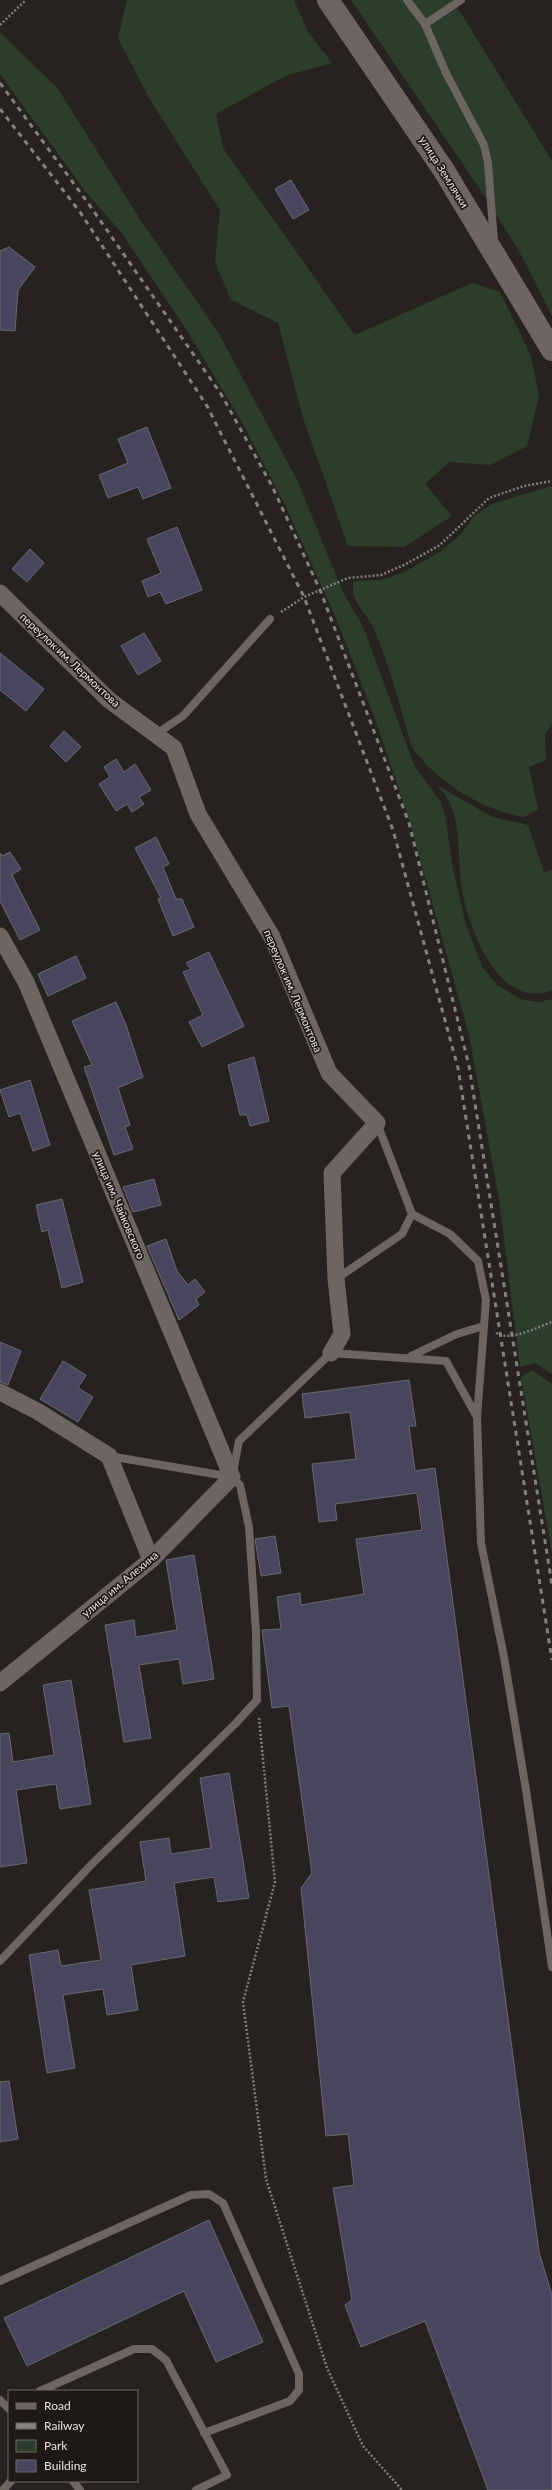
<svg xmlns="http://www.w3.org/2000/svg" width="552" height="2490" font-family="Lato,sans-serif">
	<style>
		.green { fill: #2d3d2c }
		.building { fill: #48465e; stroke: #69686f }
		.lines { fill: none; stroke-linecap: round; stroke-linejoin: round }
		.path { stroke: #817d7a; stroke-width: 2.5; stroke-dasharray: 2 2; stroke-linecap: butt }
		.lane { stroke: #6c6562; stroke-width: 8 }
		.street { stroke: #6c6562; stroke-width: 17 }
		.secondary { stroke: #6c6562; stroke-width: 22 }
		.rail { stroke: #85817e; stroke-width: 3; stroke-dasharray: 5 5; stroke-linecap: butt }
		.labels { text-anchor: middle; stroke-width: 3.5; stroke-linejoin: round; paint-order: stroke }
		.street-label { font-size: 11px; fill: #e6e2e0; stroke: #1e1816 }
	</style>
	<rect width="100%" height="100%" fill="#27221f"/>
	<!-- green -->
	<path class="green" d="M127,0H294L308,32L332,63L285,76L216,114L223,148L355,335L472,283L500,292L531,356L539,396L527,446L490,465L449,462L425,484L452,516L404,547L348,546L303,418L278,323L231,300L215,262L220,210L149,98L118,38Z
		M351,0H451L464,18L552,161V316L519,251L484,195Z
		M0,32L58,89L143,224L218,332L298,482L342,590L364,629L414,765L441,802L445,815L453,869L466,925L482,966L496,984L520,999L539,1002L552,999V1374L535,1363L520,1367L499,1199L469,1035L408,816L374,716L336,618L285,505L242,422L184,326L121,232L85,191L0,74Z
		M548,487H552V723L545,735L546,760L529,767L538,809L525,817C485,812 435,781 412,747C400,707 390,665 373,627C365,611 349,601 354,581L382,580L404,572L440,552L461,534L475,515L492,504Z
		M437,785L492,817L528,825L544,872L552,870V990C501,1011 471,934 463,895C455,859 466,813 437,785Z
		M532,1370L552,1384V1553L521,1377Z"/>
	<!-- building -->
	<path class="building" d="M291,180L309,210L293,219L275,189Z
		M9,247L35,267L18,290L15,331L0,330V251Z
		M147,427L171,488L143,499L138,487L108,498L99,475L128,463L118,439Z
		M177,527L202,590L166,604L160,592L148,597L142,581L161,573L147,539Z
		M30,549L44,563L27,582L12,569Z
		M144,633L161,661L138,675L121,646Z
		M0,653L44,689L26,711L0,690Z
		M64,731L81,747L66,762L50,746Z
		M116,759L124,772L135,764L151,790L139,797L144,804L132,812L127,804L116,811L99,784L110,777L104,767Z
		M156,837L169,864L163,867L176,899H182L194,927L173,936L158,899L161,898L135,848Z
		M10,852L21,869L12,875L40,930L20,940L0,901V853L2,856Z
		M209,952L244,1026L202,1047L189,1022L203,1015L183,972L191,969L186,963Z
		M76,956L86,978L48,996L38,974Z
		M116,1002L126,1025L143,1077L118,1088L130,1125L125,1127L133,1149L114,1155L84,1067L92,1065L72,1021Z
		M254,1057L269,1121L250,1126L247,1115H240L228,1065Z
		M30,1080L50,1145L33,1151L20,1113L9,1117L0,1090Z
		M154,1179L161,1205L133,1212L123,1187Z
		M62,1199L83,1282L62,1288L48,1230L42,1232L36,1205Z
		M166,1239L177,1271L188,1285L195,1279L205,1292L196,1299L199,1305L179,1320L147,1246Z
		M0,1342L21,1351L8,1385L0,1382Z
		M63,1361L86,1375L78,1388L93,1397L78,1422L40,1399Z
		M409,1380L416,1426H409L415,1471L435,1468L539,2252L552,2295V2490H488L425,2321L361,2347L345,2305L352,2300L333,2188L354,2185L348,2134L326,2136L301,1888L312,1873L289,1706L272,1708L262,1630L281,1629L277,1597L300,1593L301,1605L364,1594L356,1539L422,1530L417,1493L335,1504L337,1520L319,1522L312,1464L356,1459L350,1412L305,1418L302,1394Z
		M275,1536L281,1573L261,1576L255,1539Z
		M194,1555L214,1679L183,1684L179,1659L139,1665L151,1738L124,1742L105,1625L134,1620L136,1637L177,1630L166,1560Z
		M71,1680L91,1804L60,1809L56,1784L16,1790L27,1863L0,1867V1734L9,1733L13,1762L54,1755L43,1685Z
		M229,1773L249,1898L218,1902L214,1877L174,1883L185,1956L131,1965L138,2010L107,2015L103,1989L63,1995L75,2068L47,2073L29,1955L58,1950L61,1966L101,1960L89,1890L146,1881L140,1842L169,1838L171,1854L211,1848L200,1778Z
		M9,2081L18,2139L0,2142V2082Z
		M209,2220L263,2342L216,2362L184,2291L27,2366L4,2318Z"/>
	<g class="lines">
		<!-- path -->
		<path class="path" d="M0,25L26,0
			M281,612L304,597L348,578L381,575L406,564L440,545L489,498L524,486L552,481
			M496,1333C510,1342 538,1327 552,1322
			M259,1718L275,1882L243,2002L266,2179L327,2368L363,2446L402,2490"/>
		<!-- lane -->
		<path class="lane" d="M407,0L425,24
			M461,0L425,24L446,73L484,145L488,163L494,242
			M156,734L183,716L270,619
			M377,1123L412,1214L450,1234L478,1261L486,1300L477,1417L481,1543L504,1657L526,1790L552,1967
			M336,1279L402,1234L412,1214
			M411,1356L457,1334L484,1326
			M233,1472L239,1441L331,1353L446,1361L477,1417
			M0,1961L91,1865L236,1723L257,1700L256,1632L249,1527L240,1485L232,1477L109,1456
			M0,2281L191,2195L209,2194L223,2203L299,2374V2390L290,2401L204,2433
			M40,2391L134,2349H152L166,2360L227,2475L196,2490
			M0,2400L9,2409
			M73,2481L80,2490
			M3,2490L11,2481"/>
		<!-- street -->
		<path class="street" d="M0,593L109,700L174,748L198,814L272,937L329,1073L377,1123L332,1173L336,1279L342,1334L331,1353
			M0,936L26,982L232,1477L151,1560L0,1683
			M0,1392L37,1411L109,1456L151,1560"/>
		<!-- secondary -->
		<path class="secondary" d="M328,0L443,169L552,350"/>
		<!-- rail -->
		<path class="rail" d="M0,83L88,203L221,394L272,486L320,590L409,823L469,1066L552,1585
			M0,109L80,212L207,406L304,597L393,830L458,1068L552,1660"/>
	</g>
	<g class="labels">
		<!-- street labels -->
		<g class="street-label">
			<text transform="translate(444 172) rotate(58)" y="4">улица Землячки</text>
			<text transform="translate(70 660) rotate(43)" y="4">переулок им. Лермонтова</text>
			<text transform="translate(293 991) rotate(67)" y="4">переулок им. Лермонтова</text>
			<text transform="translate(119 1205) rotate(67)" y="4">улица им. Чайковского</text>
			<text transform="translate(120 1584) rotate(-40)" y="4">улица им. Алехина</text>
		</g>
	</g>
	<!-- legend -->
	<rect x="8" y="2390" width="130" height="92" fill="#1e1816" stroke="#6e6967"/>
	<rect x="16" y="2403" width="20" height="6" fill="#6c6562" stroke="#6e6967"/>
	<text x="44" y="2410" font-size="12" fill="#e6e2e0">Road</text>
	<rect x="16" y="2423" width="20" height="6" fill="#85817e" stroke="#6e6967"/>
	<text x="44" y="2430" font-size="12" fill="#e6e2e0">Railway</text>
	<rect x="16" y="2440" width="20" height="12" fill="#2d3d2c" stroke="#6e6967"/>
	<text x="44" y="2450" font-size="12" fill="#e6e2e0">Park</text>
	<rect x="16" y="2460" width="20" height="12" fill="#48465e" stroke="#6e6967"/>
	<text x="44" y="2470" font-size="12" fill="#e6e2e0">Building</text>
</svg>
